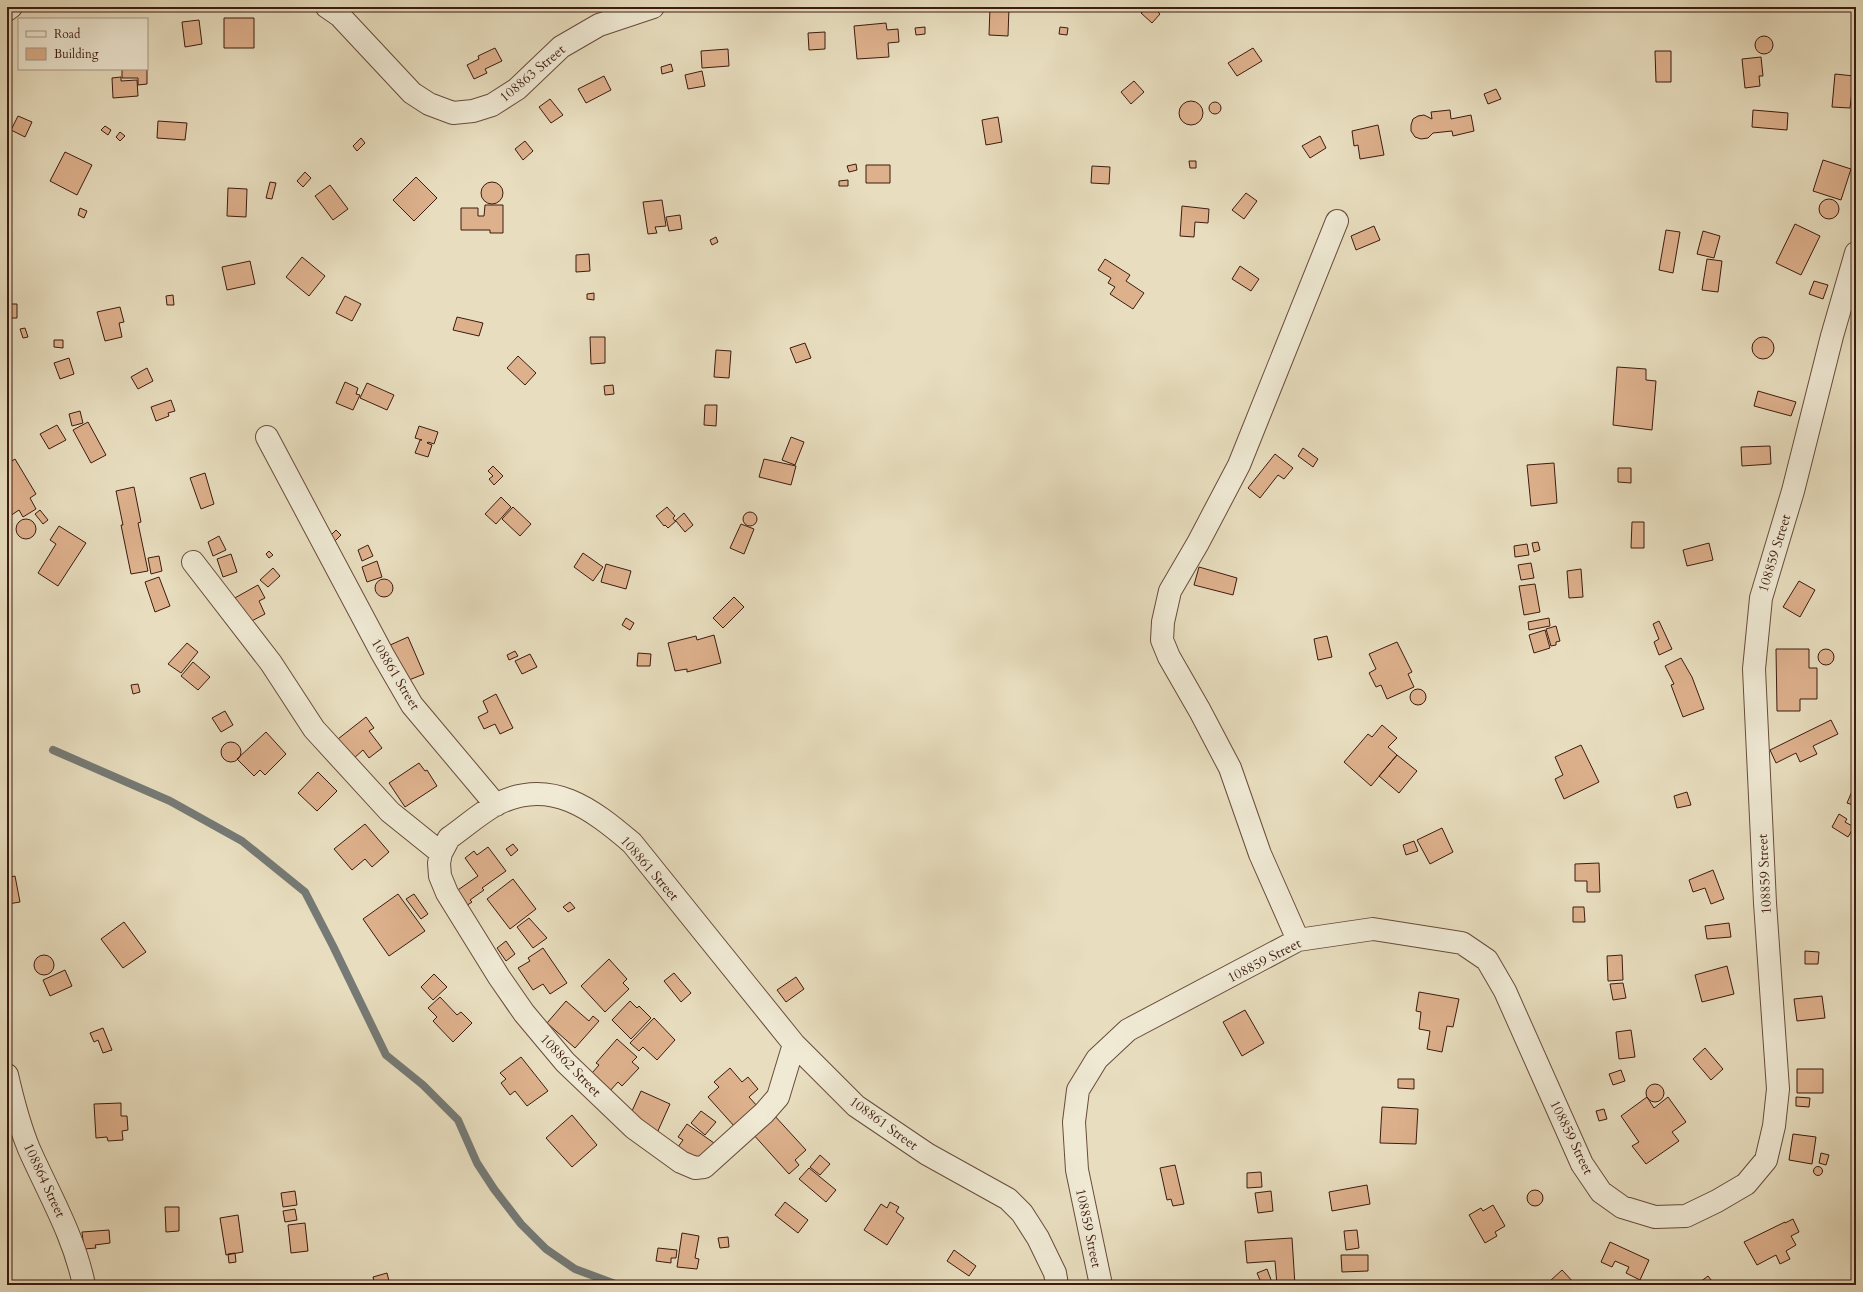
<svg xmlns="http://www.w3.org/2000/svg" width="1863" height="1292" font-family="Cardo,serif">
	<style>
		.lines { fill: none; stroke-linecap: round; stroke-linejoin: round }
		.stream { stroke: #757a76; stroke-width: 8 }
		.building { fill: #deb18d; stroke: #3d1b0f }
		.minor-casing { stroke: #684c3b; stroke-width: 24 }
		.minor { stroke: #f0ead5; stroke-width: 22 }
		.labels { text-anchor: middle; stroke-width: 3; stroke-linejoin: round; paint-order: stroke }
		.street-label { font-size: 14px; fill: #3d1b0f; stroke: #f0ead5 }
	</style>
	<rect width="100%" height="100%" fill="#e8debf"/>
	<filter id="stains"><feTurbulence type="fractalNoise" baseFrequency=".005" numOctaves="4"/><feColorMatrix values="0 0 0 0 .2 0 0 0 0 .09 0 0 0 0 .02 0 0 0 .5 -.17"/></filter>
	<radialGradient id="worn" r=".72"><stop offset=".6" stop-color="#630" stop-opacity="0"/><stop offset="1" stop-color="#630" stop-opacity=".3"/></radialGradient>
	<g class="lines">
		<!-- stream -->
		<path class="stream" d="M53,750L170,801L242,841L305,892L333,946L386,1055L423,1085L458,1120L477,1163L494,1189L521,1224L546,1249L575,1269L618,1285"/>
	</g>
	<!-- building -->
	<path class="building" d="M990,7H1009L1008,36L989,35Z
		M1148,7H1153L1160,14L1152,23L1141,13Z
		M224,18H254V48H224Z
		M199,20L202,44L185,47L182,22Z
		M886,23L887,30L898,29L899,42L888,43L889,57L857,59L854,26Z
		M925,27V34L916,35L915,28Z
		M1060,27L1068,28L1067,35L1059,34Z
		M825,32V49L809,50L808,33Z
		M1755 45a9 9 0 1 1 18 0a9 9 0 1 1-18 0Z
		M495,48L502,61L485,69L487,73L474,79L467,65L479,59L478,56Z
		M1253,48L1262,61L1237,76L1228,63Z
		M728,49L729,66L702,68L701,51Z
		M1655,51H1671V82H1656Z
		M1761,57L1763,76H1759L1760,86L1745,88L1742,59Z
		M671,64L673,71L662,74L661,67Z
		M122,69H147V84L138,85V78H122Z
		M702,71L705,86L688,89L685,75Z
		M1835,74L1854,76L1850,108L1832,107Z
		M604,76L611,90L586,103L578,89Z
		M121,77V81L137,80L138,96L113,98L112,78Z
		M1134,81L1144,92L1131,104L1121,92Z
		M1496,89L1501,99L1488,104L1484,94Z
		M550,99L563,115L551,123L539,107Z
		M1179 113a12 12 0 1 1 24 0a12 12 0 1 1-24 0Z
		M1209 108a6 6 0 1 1 12 0a6 6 0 1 1-12 0Z
		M1450,110L1451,119L1471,115L1474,131L1453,136L1452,131L1433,133L1428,138L1421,139L1415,137L1411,131V125L1413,119L1418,116L1424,115L1432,119L1431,112Z
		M1753,110L1788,113L1787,130L1752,127Z
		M18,116L32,122L25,137L11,130Z
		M998,117L1002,142L986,145L982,120Z
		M158,121L187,123L185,140L157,138Z
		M1378,125L1384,155L1360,159L1358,145L1354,146L1352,131Z
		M105,126L111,130L108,135L101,130Z
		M120,132L125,136L120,141L116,137Z
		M1320,136L1326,148L1310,158L1302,146Z
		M361,138L365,143L357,151L353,146Z
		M525,141L533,151L523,160L515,149Z
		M65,152L92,165L77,195L50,181Z
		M1823,160L1851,169L1841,200L1813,191Z
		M1189,161H1196V168H1190Z
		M856,164L857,170L849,172L847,166Z
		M866,165H890V183H866Z
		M1092,166L1110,167L1109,184L1091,183Z
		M305,172L311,178L303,187L297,181Z
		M416,177L437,198L414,221L393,200Z
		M848,180V186H839V181Z
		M270,182L276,183L272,199L266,198Z
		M481 193a11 11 0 1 1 22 0a11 11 0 1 1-22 0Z
		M330,185L348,209L333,220L315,196Z
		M228,188L247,189L246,217L227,216Z
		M1246,193L1257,201L1244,219L1232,210Z
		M1819 209a10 10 0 1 1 20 0a10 10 0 1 1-20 0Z
		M662,200L666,226L655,227L657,233L648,234L643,202Z
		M485,205H503V233H490V230H461V208H478V216H484Z
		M1182,206L1209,209L1208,223L1195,222L1194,237L1180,236Z
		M80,208L87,211L84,218L78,215Z
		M680,215L682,229L669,231L666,217Z
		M1795,224L1820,236L1801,275L1776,263Z
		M1374,226L1380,240L1356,250L1351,236Z
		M1666,230L1680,232L1673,273L1659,270Z
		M1703,231L1720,236L1714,258L1697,254Z
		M716,237L718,242L712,245L710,240Z
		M589,254L590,271L576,272V255Z
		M302,257L325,276L309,296L286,277Z
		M1105,259L1130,275L1126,281L1144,293L1133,309L1110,294L1115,287L1108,283L1111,278L1098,270Z
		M1707,259L1722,261L1718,292L1702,290Z
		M250,261L255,284L227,290L222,267Z
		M1240,266L1259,279L1251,291L1232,279Z
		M1814,281L1828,285L1823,299L1809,294Z
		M594,293V300L587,299V294Z
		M173,295L174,305H167L166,296Z
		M345,296L361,304L352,321L336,313Z
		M7,304H17V318H7Z
		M120,307L124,322L119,323L122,337L105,341L97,312Z
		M457,317L483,323L479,336L453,330Z
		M25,328L28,337L23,338L20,329Z
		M590,337H605V363L591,364Z
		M1752 348a11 11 0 1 1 22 0a11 11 0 1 1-22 0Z
		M54,340H63V348L54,347Z
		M805,343L811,358L796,363L790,348Z
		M716,350L731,351L729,378L714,377Z
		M518,356L536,373L525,385L507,368Z
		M69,358L74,374L60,379L54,363Z
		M1617,367L1646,369V380L1656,381L1652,430L1613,425Z
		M147,368L153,381L138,389L131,377Z
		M345,382L358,388L356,394L360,395L353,410L336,403Z
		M367,383L394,395L387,410L360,398Z
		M613,385L614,394L605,395L604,386Z
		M1758,391L1796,402L1791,416L1754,406Z
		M171,400L175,411L168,413L169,416L156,421L151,407Z
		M705,405H717L716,426L704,425Z
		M80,411L83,423L72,426L69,414Z
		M88,422L106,455L91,463L73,430Z
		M57,425L66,440L49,449L40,434Z
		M419,426L438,432L434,444L428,442L427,443L432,445L428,457L415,453L420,440H422L415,438Z
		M791,437L804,442L795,465L782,460Z
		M1770,446L1771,464L1742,466L1741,447Z
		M1303,448L1318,459L1313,467L1298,456Z
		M1275,454L1293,468L1284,479L1278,475L1260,498L1248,488Z
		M15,459L36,494L30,498L36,509L23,517L19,510L7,518V464Z
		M764,459L796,466L791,485L759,477Z
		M1554,463L1557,503L1531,506L1527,465Z
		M493,466L503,476L494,485L489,479L493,476L488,471Z
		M1618,468H1631V483L1618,482Z
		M205,473L214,504L201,509L190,478Z
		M134,487L141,522L138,523L148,571L131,574L121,525H123L116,491Z
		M501,497L511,507L496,524L485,514Z
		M513,507L531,524L520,536L502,519Z
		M667,507L675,516L673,518L675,521L684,513L693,525L685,532L676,521L668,528L665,525L664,526L656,516Z
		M40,510L48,520L43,524L35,514Z
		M743 519a7 7 0 1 1 14 0a7 7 0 1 1-14 0Z
		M16 529a10 10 0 1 1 20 0a10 10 0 1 1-20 0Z
		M1632,522H1644V548H1631Z
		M741,524L754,529L744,554L730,548Z
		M59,526L86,543L58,586L38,573L56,544L50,540Z
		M336,530L341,535L334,542L329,537Z
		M219,536L226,550L213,556L208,542Z
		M1538,542L1540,550L1534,552L1532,543Z
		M1709,543L1713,560L1687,566L1683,550Z
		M1527,544L1529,555L1515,557L1514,546Z
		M368,545L373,556L362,561L358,550Z
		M269,551L273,555L269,558L266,554Z
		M583,553L603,567L593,581L574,567Z
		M231,554L237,572L223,577L217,559Z
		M159,556L162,571L151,574L148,558Z
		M377,561L382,577L367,582L362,567Z
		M1531,563L1534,578L1521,580L1518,565Z
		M606,564L631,571L626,589L601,582Z
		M1199,567L1237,578L1233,595L1194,585Z
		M273,568L280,576L268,587L260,580Z
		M1581,569L1583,597L1569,598L1567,571Z
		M159,577L170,606L155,612L145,582Z
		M375 588a9 9 0 1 1 18 0a9 9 0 1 1-18 0Z
		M1799,581L1815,590L1800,617L1783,607Z
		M1535,584L1540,612L1524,615L1519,586Z
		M258,585L265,598L259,601L265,614L246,624L233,599Z
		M734,597L744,607L723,628L713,618Z
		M626,618L634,623L630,630L622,625Z
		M1549,618L1550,626L1529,630L1528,622Z
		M1659,621L1672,649L1659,655L1654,642L1659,639L1653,624Z
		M1556,626L1560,641L1556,642V645L1551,646L1546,629Z
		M1545,630L1550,648L1534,653L1529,635Z
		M714,635L721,663L687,672V669L675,671L668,643L696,636L697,640Z
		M1327,636L1332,657L1318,660L1314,639Z
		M408,637L424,674L404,682L388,646Z
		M1397,642L1412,672L1408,674L1414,687L1387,699L1381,685L1376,687L1369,673L1376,669L1369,654Z
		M187,643L198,652L181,673L168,664Z
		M1818 657a8 8 0 1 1 16 0a8 8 0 1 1-16 0Z
		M1776,649H1809V668H1817V699H1800V711H1777Z
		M515,651L518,656L509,660L507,655Z
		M638,653L651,654L650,666H637Z
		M530,654L537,667L522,674L515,661Z
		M1681,658L1692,677L1704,709L1683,717L1671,685L1674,684L1665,666Z
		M193,662L210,677L198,690L181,676Z
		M138,684L140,692L133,694L131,685Z
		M1410 697a8 8 0 1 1 16 0a8 8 0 1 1-16 0Z
		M496,694L513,728L500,734L495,724L484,729L478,717L488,712L483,701Z
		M225,711L233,725L221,732L212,718Z
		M366,717L374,728L369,731L382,748L369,758L363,750L353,759L338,739Z
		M1831,720L1838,734L1813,746L1817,754L1800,762L1796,753L1776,763L1770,750Z
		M1382,725L1397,738L1388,747L1397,755L1371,786L1344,762L1368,734L1372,737Z
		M266,732L286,754L265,775L260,770L254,776L237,759Z
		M221 752a10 10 0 1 1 20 0a10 10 0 1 1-20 0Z
		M1581,745L1599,782L1564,799L1555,779L1563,775L1555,757Z
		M1397,755L1417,771L1399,793L1379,776Z
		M419,763L425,771L427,770L437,786L405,807L389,783Z
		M318,772L337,791L317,811L298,793Z
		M1853,789L1856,790V806L1847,803Z
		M1687,792L1691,805L1677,808L1674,796Z
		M1839,814L1847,819L1845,822L1854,827L1848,837L1832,827Z
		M365,824L389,852L372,867L365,859L352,870L334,849Z
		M1442,828L1453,852L1430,864L1417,840Z
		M1414,841L1418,851L1406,855L1403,845Z
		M513,844L518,850L511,856L506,849Z
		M488,847L506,871L482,888L484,890L470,900L472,902L466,906L455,892L478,876L465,858L474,851L477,855Z
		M1599,863L1600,892H1587V881H1575V864Z
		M1713,870L1724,899L1711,904L1705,888L1693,892L1689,880Z
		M15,876L20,902L8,904L7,878Z
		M513,879L536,909L510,929L487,899Z
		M398,894L425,931L389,956L363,919Z
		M414,894L428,914L421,919L406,899Z
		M570,902L575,908L568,912L563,907Z
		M1573,907H1584L1585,922H1573Z
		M529,918L547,938L533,948L517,927Z
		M124,922L146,952L123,968L101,939Z
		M1729,923L1731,937L1707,939L1705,926Z
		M506,941L515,954L506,961L497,948Z
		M543,948L567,983L550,994L543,984L533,990L518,968L530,961L528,958Z
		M1805,951L1819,952L1818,964H1805Z
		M34 965a10 10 0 1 1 20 0a10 10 0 1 1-20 0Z
		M1622,955L1623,980L1608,981L1607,956Z
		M609,959L627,979L623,983L629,989L605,1012L581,986Z
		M1727,966L1734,994L1702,1002L1695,975Z
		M65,970L72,986L50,996L43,980Z
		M674,973L691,993L681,1002L664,981Z
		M434,974L447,987L433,1000L421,987Z
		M796,977L804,989L786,1002L777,990Z
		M1623,983L1626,998L1613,1000L1610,984Z
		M1419,992L1459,999L1453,1027L1447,1026L1442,1052L1427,1049L1430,1031L1419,1029L1421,1012L1416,1011Z
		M1822,996L1825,1018L1797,1021L1794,999Z
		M440,997L457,1015L461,1012L472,1023L453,1042L433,1021L437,1017L428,1008Z
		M566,1001L589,1021L593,1016L599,1021L575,1048L547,1023Z
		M630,1001L637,1008L639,1006L651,1018L631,1039L612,1020Z
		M1245,1010L1264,1043L1242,1056L1223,1022Z
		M654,1018L675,1040L657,1060L643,1047L639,1051L630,1043Z
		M103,1028L112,1050L103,1053L98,1040L94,1042L90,1033Z
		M1631,1030L1635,1057L1619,1059L1616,1032Z
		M617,1039L637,1057L632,1062L639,1068L622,1086L618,1082L609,1092L592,1073L599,1065L596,1063Z
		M1705,1048L1723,1069L1711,1080L1693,1059Z
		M521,1057L548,1091L527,1106L515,1091L510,1095L501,1083L506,1079L500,1073Z
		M730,1068L742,1082L748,1077L758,1089L749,1097L758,1107L735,1127L708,1097L719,1087L714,1082Z
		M1797,1069H1823V1093H1797Z
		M1621,1070L1625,1081L1613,1085L1609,1074Z
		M1398,1079H1414V1089L1398,1088Z
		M1646 1093a9 9 0 1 1 18 0a9 9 0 1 1-18 0Z
		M641,1091L670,1104L657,1133L628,1120Z
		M1647,1097L1654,1108L1668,1097L1686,1122L1672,1132L1679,1141L1646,1164L1632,1146L1639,1142L1621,1116Z
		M1796,1097L1810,1098L1809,1107L1796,1106Z
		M121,1103V1116H127L128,1130L122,1131L123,1140L108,1141L107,1137L96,1138L94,1104Z
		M1382,1107L1418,1109L1416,1144L1380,1143Z
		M1604,1109L1607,1119L1599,1121L1596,1111Z
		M701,1111L716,1122L705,1135L691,1123Z
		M773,1114L806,1150L795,1160L799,1165L789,1174L752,1133Z
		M572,1115L597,1145L572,1167L546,1138Z
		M687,1124L714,1143L696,1167L675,1151L683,1140L678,1137Z
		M1793,1134L1816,1137L1812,1164L1789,1160Z
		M1821,1153L1829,1155L1826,1165L1819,1163Z
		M820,1155L830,1164L820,1175L810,1167Z
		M1175,1165L1184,1204L1173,1206L1171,1199L1167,1200L1160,1168Z
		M1813.5 1171a4.5 4.5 0 1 1 9 0a4.5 4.5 0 1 1-9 0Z
		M809,1168L836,1190L826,1202L799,1179Z
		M1261,1172L1262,1187L1247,1188V1173Z
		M1367,1185L1370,1204L1332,1211L1329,1192Z
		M1527 1198a8 8 0 1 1 16 0a8 8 0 1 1-16 0Z
		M295,1191L297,1205L283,1207L281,1193Z
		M1271,1191L1273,1211L1258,1213L1255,1193Z
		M785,1202L808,1220L798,1233L775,1215Z
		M890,1202L899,1207L896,1212L904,1218L887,1245L864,1230L881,1204L887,1208Z
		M1493,1205L1505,1226L1495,1232L1497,1236L1485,1243L1469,1215L1481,1208L1483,1211Z
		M165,1207H179V1231L166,1232Z
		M295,1209L297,1220L285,1222L283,1211Z
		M238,1215L243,1252L226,1255L220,1218Z
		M1793,1219L1799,1232L1791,1236L1796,1245L1786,1251L1790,1259L1780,1264L1776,1255L1757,1265L1744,1242L1785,1222V1223Z
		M305,1223L308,1251L291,1253L288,1225Z
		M109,1230L110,1243L95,1245L96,1248L84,1249L82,1232Z
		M1357,1230L1359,1248L1346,1250L1344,1231Z
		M682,1233L699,1236L695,1258L699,1259L697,1269L677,1267Z
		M728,1237L729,1247L720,1248L718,1238Z
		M1292,1238L1295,1285H1277L1275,1261L1247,1263L1245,1241Z
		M1610,1242L1649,1260L1640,1280L1626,1273L1629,1267L1615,1261L1612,1267L1601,1262Z
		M658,1248L677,1250L676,1258H671V1263L656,1261Z
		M954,1250L976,1266L969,1276L947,1261Z
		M235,1253L236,1262L229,1263L228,1254Z
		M1341,1255H1368V1271L1342,1272Z
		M1267,1269L1273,1285H1262L1257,1273Z
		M1562,1270L1576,1285H1554L1550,1281Z
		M387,1273L390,1285H375L373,1277Z
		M1708,1276L1715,1285H1696Z"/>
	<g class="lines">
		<defs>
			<path id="minor" d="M327,7L340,16L412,93L429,104L453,113L473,111L492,105L517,89L561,47L599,25L653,7
				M7,10L11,7
				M267,437L383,655L412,705L496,805
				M193,562L271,663L314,729L390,812L441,853
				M1298,940L1260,854L1230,768L1200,711L1169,657L1162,640L1163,622L1170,591L1198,543L1239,465L1337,221
				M794,1044L778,1097L764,1113L704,1167L695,1168L681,1162L634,1128L565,1062L524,1013L499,977L447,893L440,876L439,863L441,853L449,838C465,827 480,813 497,804C551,777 592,809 632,843L794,1044L856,1106L927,1154L1008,1199L1022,1213L1038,1238L1055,1273L1057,1285
				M7,1075C13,1101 19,1125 29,1149C49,1194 74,1236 84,1285
				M1101,1285L1077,1170L1074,1122L1078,1090L1097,1059L1128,1030L1298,940L1373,929L1462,943L1487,960L1505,991L1582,1164L1601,1192L1622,1207L1655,1217L1686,1216L1717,1201L1746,1184L1766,1160L1774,1126L1778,1089L1765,903L1754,669L1761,598L1793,491L1832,336L1856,253"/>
		</defs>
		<!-- minor casing -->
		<use href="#minor" class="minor-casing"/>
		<!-- minor -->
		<use href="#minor" class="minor"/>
	</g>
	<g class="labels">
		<!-- street labels -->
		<g class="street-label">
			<text transform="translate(532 73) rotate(-40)" y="5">108863 Street</text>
			<text transform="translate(1774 553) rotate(-73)" y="5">108859 Street</text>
			<text transform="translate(396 674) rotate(59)" y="5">108861 Street</text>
			<text transform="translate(650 868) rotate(49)" y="5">108861 Street</text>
			<text transform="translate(1764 874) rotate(-93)" y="5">108859 Street</text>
			<text transform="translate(1264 960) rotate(-27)" y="5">108859 Street</text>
			<text transform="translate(571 1065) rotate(46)" y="5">108862 Street</text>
			<text transform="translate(884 1123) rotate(36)" y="5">108861 Street</text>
			<text transform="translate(1572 1137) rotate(64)" y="5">108859 Street</text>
			<text transform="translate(45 1180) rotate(65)" y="5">108864 Street</text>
			<text transform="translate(1089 1228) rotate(78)" y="5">108859 Street</text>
		</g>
	</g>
	<!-- margin -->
	<rect width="1863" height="1292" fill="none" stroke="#e8debf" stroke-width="24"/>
	<rect x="8" y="8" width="1847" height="1276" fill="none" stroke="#3d1b0f" stroke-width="2"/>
	<rect x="12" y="12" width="1839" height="1268" fill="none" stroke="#3d1b0f"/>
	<!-- legend -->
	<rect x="18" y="18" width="130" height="52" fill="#f0ead5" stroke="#a89786"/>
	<rect x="26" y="31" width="20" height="6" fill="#f0ead5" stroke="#a89786"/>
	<text x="54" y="38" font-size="12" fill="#3d1b0f">Road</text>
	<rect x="26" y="48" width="20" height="12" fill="#deb18d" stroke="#a89786"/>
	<text x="54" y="58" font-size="12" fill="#3d1b0f">Building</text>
	<rect width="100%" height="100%" filter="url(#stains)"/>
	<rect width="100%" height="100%" fill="url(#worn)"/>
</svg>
